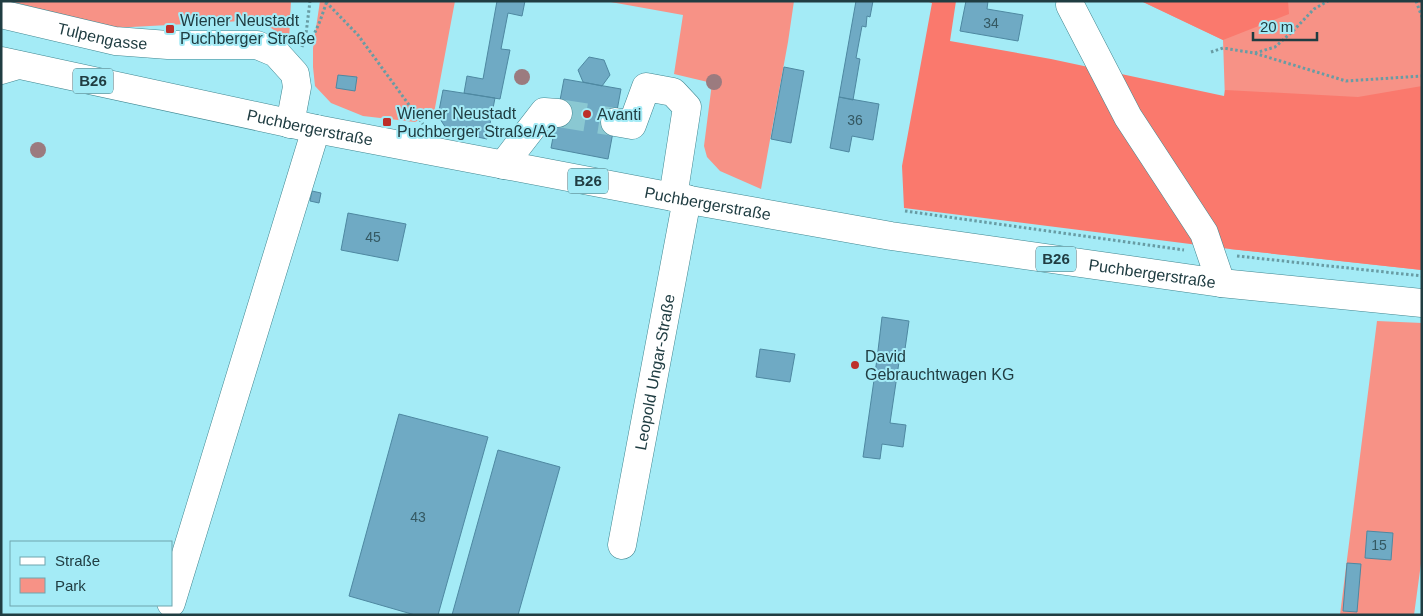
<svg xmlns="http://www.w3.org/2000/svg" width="1423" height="616" font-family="Helvetica,sans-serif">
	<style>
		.green { fill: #f79286 }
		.forest { fill: #fa796d }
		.building { fill: #6faac4; stroke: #4e88a1 }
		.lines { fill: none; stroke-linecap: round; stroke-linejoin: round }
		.minor-tunnel { stroke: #8ac8d2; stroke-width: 28; stroke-dasharray: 28 14; stroke-linecap: butt }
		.minor-casing { stroke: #408690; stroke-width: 29 }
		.major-casing { stroke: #408690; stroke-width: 29 }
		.highway-casing { stroke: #408690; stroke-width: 29 }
		.path { stroke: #689ca4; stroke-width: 3; stroke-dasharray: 2.5 2.5; stroke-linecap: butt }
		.minor { stroke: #fff; stroke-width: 28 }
		.major { stroke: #fff; stroke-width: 28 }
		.highway { stroke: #fff; stroke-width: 28 }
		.tree { fill: #9b7b7f }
		.poi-dot { fill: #bd2f2a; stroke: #a4ebf6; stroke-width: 2 }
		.labels { text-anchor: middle; stroke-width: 4; stroke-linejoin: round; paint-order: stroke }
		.number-label { font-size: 14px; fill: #345862 }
		.shield { fill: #a4ebf6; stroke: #487178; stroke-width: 1 }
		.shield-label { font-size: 15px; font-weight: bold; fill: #203d42 }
		.poi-label { font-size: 16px; fill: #203d42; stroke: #a4ebf6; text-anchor: start }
		.street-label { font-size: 16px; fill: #203d42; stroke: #a4ebf6 }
	</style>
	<rect width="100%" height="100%" fill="#a4ebf6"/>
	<!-- green -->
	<path class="green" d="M9,1H291L289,40L259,20L113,28Z
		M320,1H455L434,113L415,122L363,116L331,103L315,86L313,67V48Z
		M605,1H794L788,42L761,189L720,171L707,157L704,146L712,83L674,74L683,15Z
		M1141,1H1422V270L1230,249L1223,40Z
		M1377,321L1422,323V556L1414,615H1340Z"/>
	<!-- forest -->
	<path class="forest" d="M926,1H956L950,41L1051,59L1224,96L1225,90L1358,97L1422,86V270L1230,249L904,208L902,166L932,3Z
		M1141,1H1288L1289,14L1223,40Z"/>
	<!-- building -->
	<path class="building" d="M497,1H525L522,16L508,13L501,49L510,50L500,99L464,93L467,76L483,79Z
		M856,1H873L870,17L867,16L866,27L862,26L856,58L860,59L853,100L839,97Z
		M966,1H988L987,9L1023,15L1018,41L960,31Z
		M589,57L604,60L610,75L602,86L583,82L578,70Z
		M784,67L804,71L791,143L771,139Z
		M338,75L357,77L355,91L336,88Z
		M564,79L621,89L608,159L551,148Z
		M443,90L495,98L487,139L448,131L438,116Z
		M839,97L879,104L873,140L852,136L849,152L830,148Z
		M312,191L321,193L319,203L310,201Z
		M348,213L406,224L398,261L341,250Z
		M882,317L909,321L903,363L877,359Z
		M760,349L795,354L790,382L756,377Z
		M877,359L899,362L890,423L906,425L903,447L882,444L880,459L863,457Z
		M399,414L488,437L438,615H415L349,596Z
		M498,450L560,467L518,615H452Z
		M1367,531L1393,533L1391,560L1365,558Z
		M1347,563L1361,564L1357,612L1343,611Z"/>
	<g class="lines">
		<!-- minor-tunnel -->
		<path class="minor-tunnel" d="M558,113L615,122"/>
		<defs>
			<g id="minor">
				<path d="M1070,5L1128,117L1204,233L1221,283"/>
				<path id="s1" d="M1,14L115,41L168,45H257L276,53L295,74L297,87L290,124"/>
				<path d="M615,122L632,125L646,87L673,92L687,107L673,197"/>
				<path d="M503,165L544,112L558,113"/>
				<path id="s2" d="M622,545L687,199"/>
				<path d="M171,603L316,129"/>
			</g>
			<g id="major">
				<path id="s3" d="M1,61L316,129L673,197L891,236L1221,283L1422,303"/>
			</g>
			<path id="highway" d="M1,70L18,65"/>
		</defs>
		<!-- minor casing -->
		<use href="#minor" class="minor-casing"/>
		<!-- major casing -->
		<use href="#major" class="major-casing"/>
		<!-- highway casing -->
		<use href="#highway" class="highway-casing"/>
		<!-- path -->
		<path class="path" d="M1416,1L1422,17
			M326,2L358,35L423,124
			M304,40L312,39L320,21L327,1
			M302,47L306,34L310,1
			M1211,52L1223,48L1254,53L1346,81L1422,76
			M1255,53L1275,47L1293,31L1314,9L1328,1
			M905,211L1184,250
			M1237,256L1422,276"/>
		<!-- minor -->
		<use href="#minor" class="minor"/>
		<!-- major -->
		<use href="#major" class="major"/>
		<!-- highway -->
		<use href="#highway" class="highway"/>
	</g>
	<!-- trees -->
	<g class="tree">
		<circle cx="522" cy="77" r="8"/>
		<circle cx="714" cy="82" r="8"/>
		<circle cx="38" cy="150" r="8"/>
	</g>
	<!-- markers -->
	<g class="poi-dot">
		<rect x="165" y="24" width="10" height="10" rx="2.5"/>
		<circle cx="587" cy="114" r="5"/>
		<rect x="382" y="117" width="10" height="10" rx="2.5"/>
		<circle cx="855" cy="365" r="5"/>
	</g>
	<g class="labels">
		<!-- number labels -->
		<g class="number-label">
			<text x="991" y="28">34</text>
			<text x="855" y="125">36</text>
			<text x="373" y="242">45</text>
			<text x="418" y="522">43</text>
			<text x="1379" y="550">15</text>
		</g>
		<!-- shield labels -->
		<g class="shield">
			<rect x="73" y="68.5" width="40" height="25" rx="4"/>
			<rect x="568" y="168.5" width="40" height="25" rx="4"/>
			<rect x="1036" y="246.5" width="40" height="25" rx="4"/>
		</g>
		<g class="shield-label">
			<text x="93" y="86">B26</text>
			<text x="588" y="186">B26</text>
			<text x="1056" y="264">B26</text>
		</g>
		<!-- poi labels -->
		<g class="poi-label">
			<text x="180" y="26">Wiener Neustadt<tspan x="180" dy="18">Puchberger Straße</tspan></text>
			<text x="397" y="119">Wiener Neustadt<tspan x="397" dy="18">Puchberger Straße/A2</tspan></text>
			<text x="597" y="120">Avanti</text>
			<text x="865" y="362">David<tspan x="865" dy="18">Gebrauchtwagen KG</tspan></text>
		</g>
		<!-- street labels -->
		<g class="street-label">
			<text dy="6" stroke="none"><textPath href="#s1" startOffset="104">Tulpengasse</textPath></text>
			<text dy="6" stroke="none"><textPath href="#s3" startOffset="316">Puchbergerstraße</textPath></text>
			<text dy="6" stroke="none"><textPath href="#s3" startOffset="721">Puchbergerstraße</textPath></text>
			<text dy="6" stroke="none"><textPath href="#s3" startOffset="1171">Puchbergerstraße</textPath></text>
			<text dy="6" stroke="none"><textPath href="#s2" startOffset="176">Leopold Ungar-Straße</textPath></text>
		</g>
	</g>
	<!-- border -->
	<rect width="1423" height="616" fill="none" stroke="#203d42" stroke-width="5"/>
	<!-- legend -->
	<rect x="10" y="541" width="162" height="65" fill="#a4ebf6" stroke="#6fa5ae"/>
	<rect x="20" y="557" width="25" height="8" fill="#ffffff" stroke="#6fa5ae"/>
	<text x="55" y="566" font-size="15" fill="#203d42">Straße</text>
	<rect x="20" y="578" width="25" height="15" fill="#f79286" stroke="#6fa5ae"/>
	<text x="55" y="591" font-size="15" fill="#203d42">Park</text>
	<!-- scale -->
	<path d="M1253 32v8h64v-8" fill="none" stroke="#203d42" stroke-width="2.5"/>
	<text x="1260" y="32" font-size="15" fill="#203d42" stroke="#a4ebf6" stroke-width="4" paint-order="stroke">20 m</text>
</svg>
